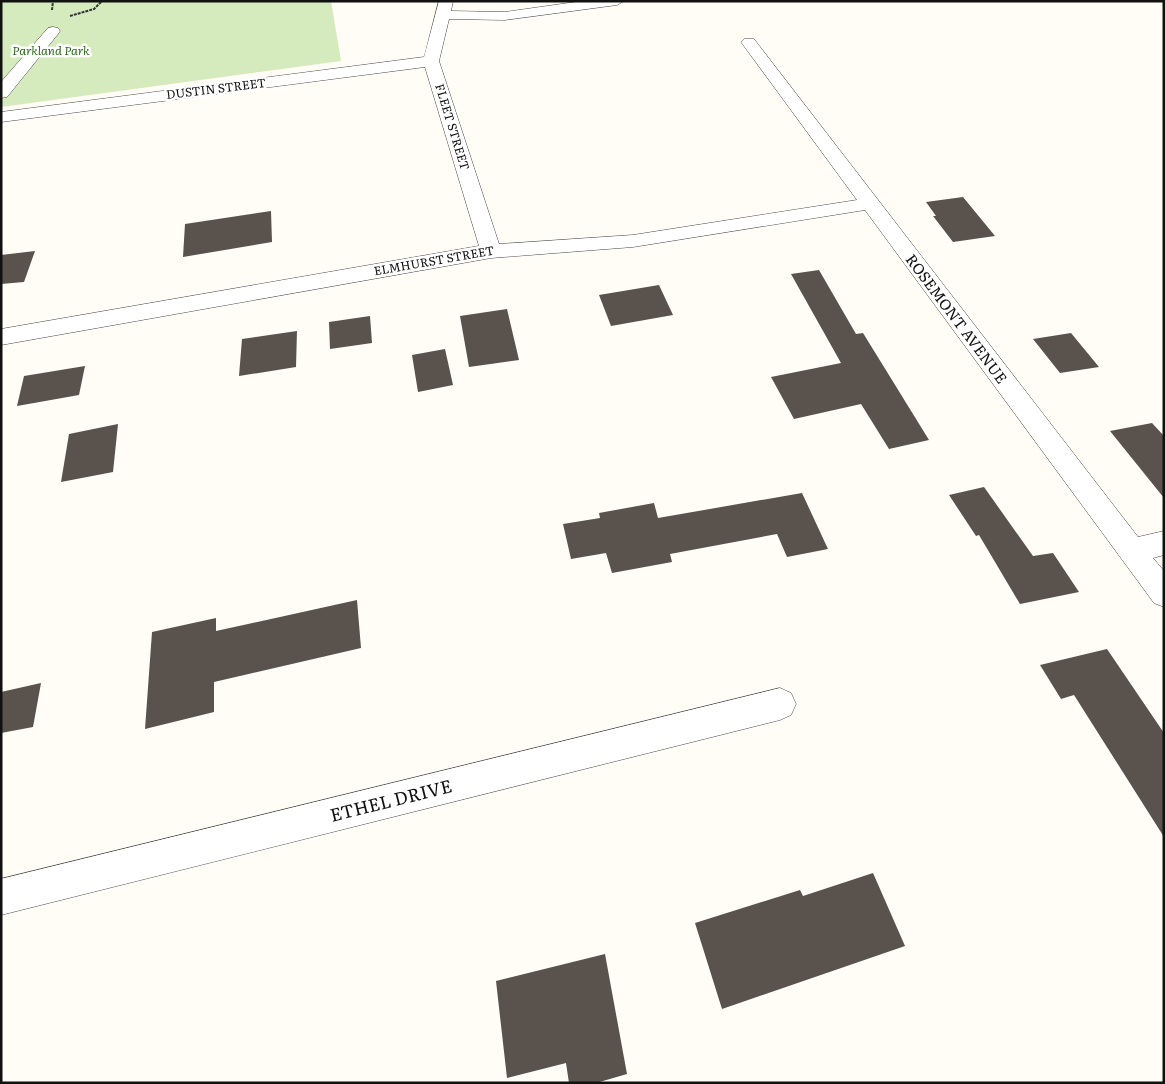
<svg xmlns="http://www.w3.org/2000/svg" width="1165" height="1084" font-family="Literata,serif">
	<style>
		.green { fill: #d5ebbd }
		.building { fill: #5a524d }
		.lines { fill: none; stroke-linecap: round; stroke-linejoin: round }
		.minor-casing { stroke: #444; stroke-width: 1 }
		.path { stroke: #333; stroke-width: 2; stroke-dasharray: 3 1; stroke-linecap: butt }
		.minor { fill: #fff; fill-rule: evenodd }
		.labels { text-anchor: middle; stroke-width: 5; stroke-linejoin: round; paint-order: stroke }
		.far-park-label { font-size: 12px; font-style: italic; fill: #2f6b1f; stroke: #fff }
		.far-street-label { font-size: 12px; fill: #111; stroke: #fff }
		.street-label { font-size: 15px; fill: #111; stroke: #fff }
		.near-street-label { font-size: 18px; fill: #111; stroke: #fff }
	</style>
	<rect width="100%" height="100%" fill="#fffdf5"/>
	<!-- green -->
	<path class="green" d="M1,1H331L341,61L1,107Z"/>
	<!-- building -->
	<path class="building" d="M963,197L995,236L953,242L933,216H936L926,202Z
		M271,211L272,242L183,257L185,224Z
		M35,251L24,282L1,284V255Z
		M819,270L856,334L863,333L929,440L889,449L861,404L794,419L771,377L841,363L791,274Z
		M659,285L673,315L611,326L599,295Z
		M507,309L519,360L469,367L460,316Z
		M370,316L372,343L330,349L329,322Z
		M297,331L296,367L239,376L242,339Z
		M1071,333L1099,367L1060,373L1033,339Z
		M445,349L453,385L418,392L412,355Z
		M85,366L79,395L17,406L24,376Z
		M1152,423L1164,436V498L1110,431Z
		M118,424L113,472L61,482L69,434Z
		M984,487L1033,556L1053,553L1079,592L1020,604L979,535L976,536L949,495Z
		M802,493L828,549L787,557L777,534L670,554L672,562L612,573L606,553L571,559L563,524L600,518L599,513L654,503L658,518Z
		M357,600L361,648L214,682V712L145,729L152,632L216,618V631Z
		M1107,649L1164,733V837L1074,695L1061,699L1040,665Z
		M41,683L33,727L1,733V692Z
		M873,873L905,946L722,1009L695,923L800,890L803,896Z
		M605,954L627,1074L596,1083H569L566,1063L507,1078L496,981Z"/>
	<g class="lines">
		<defs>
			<path id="minor" d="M439,1H453L451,11L505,12L583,1H624L617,5L505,20L449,19L439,61L499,244L633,235L857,200L741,42L744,39H754L1138,537L1164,531V555L1153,558L1164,571V607L1154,603L865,210L633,247L491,258L1,345V329L479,246L425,67L1,122V112L424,57Z
				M53,27L58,28L60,31L58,34L7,97L1,98V82L48,28Z
				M780,688L791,693L796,704L791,715L780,720L1,915V879Z"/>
		</defs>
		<!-- minor casing -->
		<use href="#minor" class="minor-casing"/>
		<!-- path -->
		<path class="path" d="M52,10L53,1
			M70,16L94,9L102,1"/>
		<!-- minor -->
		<use href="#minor" class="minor"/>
	</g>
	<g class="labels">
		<!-- far-park labels -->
		<g class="far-park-label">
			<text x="51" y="55">Parkland Park</text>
		</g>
		<!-- far-street labels -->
		<g class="far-street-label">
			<text transform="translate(216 89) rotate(-7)" y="4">DUSTIN STREET</text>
			<text transform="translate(452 127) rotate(73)" y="4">FLEET STREET</text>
			<text transform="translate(434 261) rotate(-10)" y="4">ELMHURST STREET</text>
		</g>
		<!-- street labels -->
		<g class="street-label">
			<text transform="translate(956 319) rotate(53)" y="5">ROSEMONT AVENUE</text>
		</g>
		<!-- near-street labels -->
		<g class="near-street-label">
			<text transform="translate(391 801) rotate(-14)" y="6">ETHEL DRIVE</text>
		</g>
	</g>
	<!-- border -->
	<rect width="1165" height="1084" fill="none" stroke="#111111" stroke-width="5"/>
</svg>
